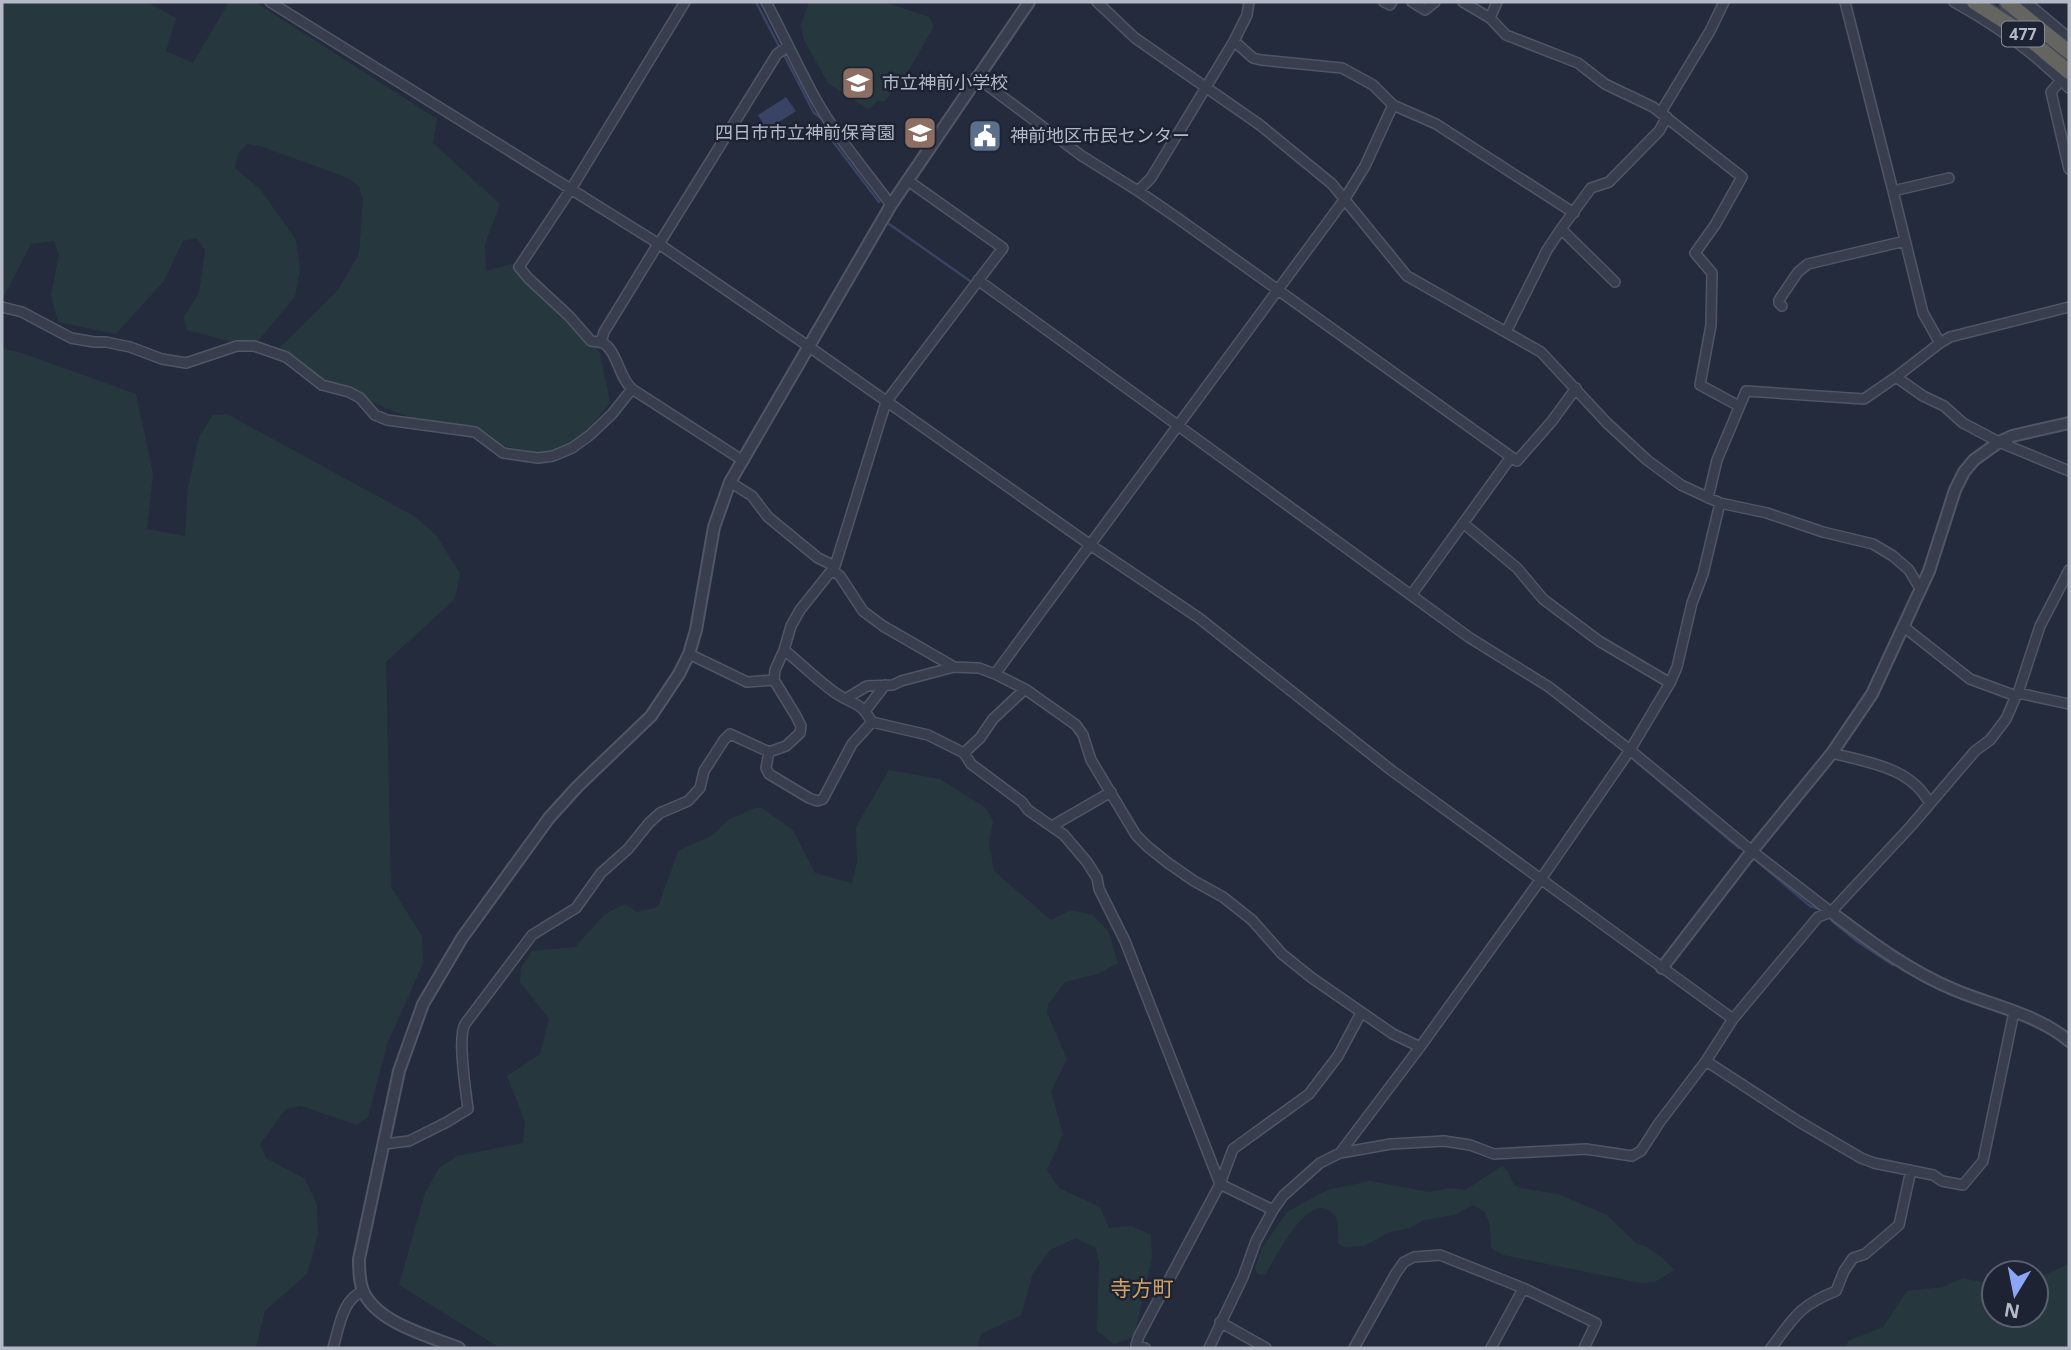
<svg xmlns="http://www.w3.org/2000/svg" width="2071" height="1350" font-family="'Noto Sans','Noto Sans JP',sans-serif">
	<style>
		.green { fill: #26383e }
		.water { fill: #394464 }
		.lines { fill: none; stroke-linecap: round; stroke-linejoin: round }
		.stream { stroke: #394464; stroke-width: 2.5 }
		.minor-casing { stroke: #505665; stroke-width: 12 }
		.tertiary-casing { stroke: #505665; stroke-width: 14 }
		.trunk-casing { stroke: #404655; stroke-width: 18 }
		.minor { stroke: #383e4d; stroke-width: 9 }
		.tertiary { stroke: #383e4d; stroke-width: 10 }
		.trunk { stroke: #646461; stroke-width: 14 }
		.labels { text-anchor: middle; stroke-width: 5; stroke-linejoin: round; paint-order: stroke }
		.shield { fill: #1d2332; stroke: #878c9b; stroke-width: 2 }
		.shield-label { font-size: 16px; font-weight: bold; fill: #b4b9c8 }
		.poi-label { font-size: 18px; fill: #b4b9c8; stroke: #1d2332; text-anchor: start }
		.quarter-label { font-size: 21px; fill: #d2a365; stroke: #1d2332 }
	</style>
	<rect width="100%" height="100%" fill="#242b3d"/>
	<!-- green -->
	<path class="green" d="M2,2H147L176,18L166,51L193,63L229,2H255L437,119L433,143L500,204L485,244L486,271L515,263L571,317L600,353L610,403L573,446L545,456L436,428L326,384L270,357L338,290L359,254L363,200L359,186L348,178L260,146L247,144L238,154L235,168L261,190L296,240L300,270L295,297L257,342L243,345L187,330L184,317L199,293L205,250L197,238L183,241L164,281L116,334L58,322L51,294L59,255L54,241L31,244L2,300Z
		M809,2H884L929,17L934,26L909,70L885,101H877L869,110L828,83L804,40L801,25Z
		M5,349L22,353L136,394L153,474L147,529L185,536L188,487L199,437L213,415L227,414L414,516L436,535L460,573L455,599L386,662L391,887L422,936L423,964L387,1044L368,1117L357,1125L301,1106L286,1109L260,1144L266,1158L305,1179L317,1205L318,1234L307,1274L265,1311L256,1348H2V350Z
		M889,770L940,779L986,808L993,821L989,843L994,871L1051,920L1071,910L1093,915L1108,931L1118,963L1098,974L1065,982L1048,1005L1047,1013L1067,1059L1051,1091L1063,1134L1047,1170L1059,1188L1100,1207L1109,1228L1131,1226L1151,1235L1152,1257L1134,1337L1114,1344L1097,1331L1099,1262L1096,1248L1076,1238L1050,1250L1033,1273L1021,1315L981,1334L977,1348H500L399,1285L425,1193L439,1168L457,1156L523,1143L525,1122L507,1076L540,1054L549,1019L520,982L521,968L532,951L575,947L605,914L625,904L637,912L658,907L678,851L713,835L728,820L755,808H762L793,830L815,873L852,883L857,862L856,827Z
		M1502,1166L1508,1171L1514,1185L1521,1188L1558,1194L1607,1215L1637,1244L1645,1246L1663,1258L1674,1270L1655,1282L1641,1283L1503,1255L1491,1248L1490,1225L1485,1212L1473,1205L1454,1215L1424,1220L1410,1228L1390,1232L1364,1246L1343,1247L1338,1243C1338,1229 1341,1215 1326,1209C1304,1200 1275,1259 1265,1275L1258,1274L1255,1268L1262,1248L1287,1212L1327,1190L1370,1181L1429,1192L1450,1188L1465,1190Z
		M2066,1265L2069,1267V1348H1846L1848,1341L1883,1327L1907,1291L1943,1287L1963,1278L1994,1285V1315H2036V1279Z"/>
	<!-- water -->
	<path class="water" d="M786,97L796,111L767,130L758,115Z"/>
	<g class="lines">
		<!-- stream -->
		<path class="stream" d="M756,2L780,48
			M783,53L814,113L823,120L831,139L879,202
			M889,224L973,283
			M979,287L1005,305
			M1180,432L1191,440
			M1352,558L1440,622
			M1498,660L1516,672
			M1581,718L1623,750
			M1633,759L1739,848
			M1758,862L1810,906L1819,909
			M1832,921L1858,942L1893,965"/>
		<defs>
			<path id="minor" d="M270,2L659,244L808,346L1089,544L1199,618L1391,770L1733,1019
				M685,2L571,189L519,267L528,278L569,316L591,341C596,342 602,341 607,346C618,356 619,377 632,389L742,460
				M766,2C783,34 798,67 815,98C836,136 865,170 891,205
				M1097,2L1135,38L1260,125L1332,184L1407,276L1541,352L1607,423L1647,460L1681,485L1720,503L1767,513L1823,532L1873,544L1893,556L1909,570L1921,590
				M1384,2L1390,5L1392,2
				M1412,2L1425,10L1435,2
				M1463,2L1490,18L1506,35L1578,63L1605,84L1653,107L1742,177L1715,225L1695,253L1712,273L1711,325L1700,385L1739,406
				M1845,2L1893,191
				M1954,2C1996,25 2035,53 2069,88
				M2026,2L2069,38
				M1490,18L1497,2
				M1234,41L1253,58L1261,60L1342,68L1373,85L1393,105L1436,124L1574,213
				M976,77L1082,156L1138,191L1176,217L1517,461L1552,421L1576,388
				M2061,80L2051,92L2069,169
				M1661,112L1710,31L1724,2
				M1138,191L1151,178L1234,41L1247,15L1249,2
				M1561,229L1615,282
				M659,244L777,54L787,47
				M978,280L1470,638L1549,687L1630,750L1752,851L1831,912
				M1782,306L1779,303V300L1798,272L1808,264L1905,241
				M2,307L22,312L71,338L94,342H106L130,347L162,359L186,363L237,346H254L286,357L322,385L349,392L360,398L375,415L387,420L475,432L503,453L538,458L553,456L572,448L590,435L612,414L632,389
				M1506,332L1547,250L1561,229L1591,188L1609,182L1659,131L1667,117
				M601,342L604,332L658,244
				M1940,343L1923,313L1893,191L1949,178
				M1896,377L1923,396L1944,406L1963,423L1999,442L2069,471
				M730,482L752,496L768,517L818,558L835,566
				M1708,498L1717,460L1746,391L1864,399L1896,377L1940,343L1950,337L2069,307
				M1463,523L1517,568L1543,599L1599,641L1670,683
				M832,570L840,576L863,611L883,626L954,667L979,668L995,674L1025,689L1076,725L1083,735L1091,760L1136,835L1148,847L1168,863L1194,881L1223,897L1252,920L1282,954L1312,978L1393,1034L1420,1047
				M1412,594L1511,457
				M1904,627L1970,679L2016,696L2018,693L2069,704
				M784,650C802,664 819,682 837,694C855,706 859,700 872,722L928,735L964,753L971,764L1022,802L1028,810L1064,835L1087,862L1097,878L1099,889L1125,941L1220,1184L1273,1210
				M689,654L747,682L774,680
				M995,674L1344,200L1365,166L1393,105
				M2018,693L2040,626L2069,570
				M847,698L867,686L893,685L901,681L954,667
				M865,711L885,685
				M769,752L766,768L769,774L809,798L817,801L823,799L852,744L872,722
				M964,753L980,738L993,719L1025,689
				M1832,753C1869,763 1911,767 1930,804
				M1052,826L1111,792
				M1706,1061L1798,1121L1861,1158L1874,1163L1933,1175L1942,1181L1963,1185L1983,1161L2014,1012
				M384,1144L409,1141L447,1122L468,1109C466,1091 457,1038 465,1024L532,935L576,908L601,873L628,849L649,823L660,813L688,801L700,788L704,771L724,740L730,734L769,752L786,746L800,733L801,726L796,716L774,680L775,670L784,650L791,626L800,610L835,566L886,402L1003,248L907,180
				M1340,1153L1420,1047L1541,879L1630,750L1670,683L1677,667L1692,603L1703,574L1720,503
				M1220,1322L1266,1348
				M333,1348C339,1329 342,1298 364,1291
				M1145,1348L1136,1345L1139,1336L1220,1184L1233,1149L1309,1094L1338,1056L1361,1013
				M1209,1348L1243,1277L1256,1241L1273,1210L1283,1196L1320,1163L1340,1153L1391,1144L1444,1141L1470,1145L1494,1154L1586,1149L1632,1156L1641,1151L1659,1123L1706,1061L1733,1019L1818,917L1831,912L1911,826L1975,751L1990,740L2006,719L2016,696
				M1354,1348L1396,1273L1404,1262L1414,1257L1440,1255L1523,1288L1596,1323L1584,1348
				M1491,1348L1523,1289
				M1771,1348C1794,1318 1798,1306 1836,1291L1844,1271L1853,1258L1865,1254L1899,1225L1911,1170"/>
			<path id="tertiary" d="M1831,912C1871,942 1909,971 1955,990C1993,1006 2037,1014 2069,1041
				M1662,968L1752,851L1832,753L1872,694L1929,571L1955,490L1964,472L1974,460L1999,442L2012,436L2069,423
				M459,1348C429,1336 377,1323 363,1291C359,1281 359,1269 359,1259L399,1071L423,1004L462,938L549,818L578,786L651,716L679,674L689,654L696,630L714,527L730,482L891,205L1029,2"/>
			<path id="trunk" d="M1974,2L2018,30L2069,72
				M2007,2L2069,52"/>
		</defs>
		<!-- minor casing -->
		<use href="#minor" class="minor-casing"/>
		<!-- tertiary casing -->
		<use href="#tertiary" class="tertiary-casing"/>
		<!-- trunk casing -->
		<use href="#trunk" class="trunk-casing"/>
		<!-- minor -->
		<use href="#minor" class="minor"/>
		<!-- tertiary -->
		<use href="#tertiary" class="tertiary"/>
		<!-- trunk -->
		<use href="#trunk" class="trunk"/>
	</g>
	<!-- icons -->
	<defs>
		<symbol id="school-square" viewBox="-11 -11 22 22"><rect x="-9" y="-9" width="18" height="18" rx="4" fill="#8d6e63" stroke="#1d2332"/><path d="M0-5L7-2L0 1L-7-2ZM-4 1L0 2.5L4 1V4Q0 6-4 4Z" fill="#fff"/></symbol>
		<symbol id="civic-square" viewBox="-11 -11 22 22"><rect x="-9" y="-9" width="18" height="18" rx="4" fill="#5c6f8a" stroke="#1d2332"/><path d="M-.6-6.5H3V-4.5H.6V-3L4-1V1h2V6H-6V1h2V-1L-.6-3ZM-1.2 2.5V6h2.4V2.5Z" fill="#fff"/></symbol>
	</defs>
	<g fill-rule="evenodd">
		<use href="#school-square" x="839" y="64" width="38" height="38"/>
		<use href="#school-square" x="901" y="114" width="38" height="38"/>
		<use href="#civic-square" x="966" y="117" width="38" height="38"/>
	</g>
	<g class="labels">
		<!-- shield labels -->
		<rect class="shield" x="2002" y="21.5" width="42" height="25" rx="5"/>
		<g class="shield-label">
			<text x="2023" y="40">477</text>
		</g>
		<!-- poi labels -->
		<g class="poi-label">
			<text x="882" y="89">市立神前小学校</text>
			<text x="895" y="139" text-anchor="end">四日市市立神前保育園</text>
			<text x="1010" y="142">神前地区市民センター</text>
		</g>
		<!-- quarter labels -->
		<g class="quarter-label">
			<text x="1142" y="1296">寺方町</text>
		</g>
	</g>
	<!-- border -->
	<rect width="2071" height="1350" fill="none" stroke="#b4b9c8" stroke-width="7"/>
	<!-- north arrow -->
	<g transform="translate(2015 1294) rotate(190)"><circle r="33" fill="#1d2332" stroke="#595f6e" stroke-width="2"/>
	<path d="M0-5L12 26L0 18L-12 26Z" fill="#8ca6f5"/>
	<text y="-10" font-size="19" font-weight="bold" text-anchor="middle" fill="#b4b9c8">N</text>
	</g>
</svg>
